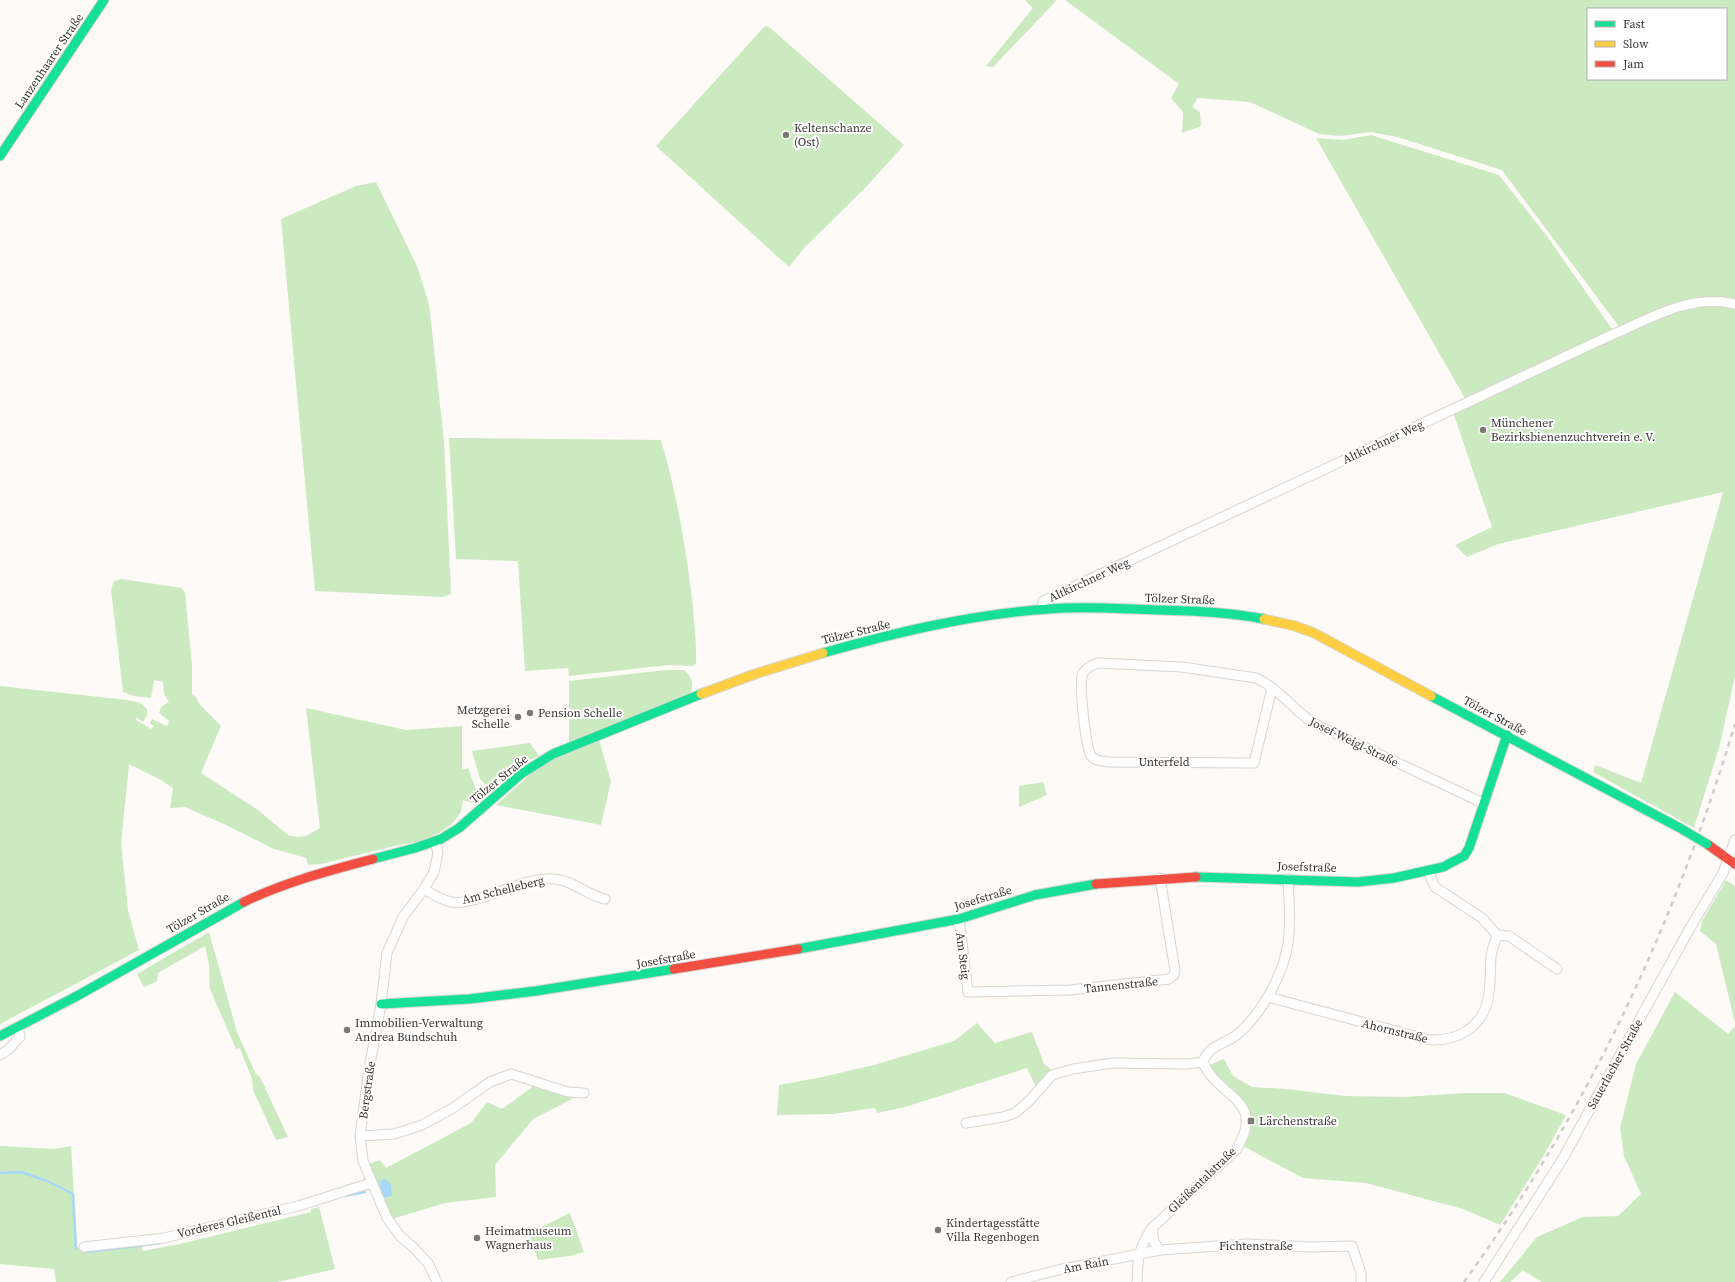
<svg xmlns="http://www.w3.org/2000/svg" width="1735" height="1282" font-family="'Source Serif 4',serif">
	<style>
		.green { fill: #cbeac0; fill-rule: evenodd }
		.water { fill: #a6d8f9 }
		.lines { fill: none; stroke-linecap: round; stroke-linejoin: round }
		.stream { stroke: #a6d8f9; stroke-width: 2.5 }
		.street-casing { stroke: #d9d5d1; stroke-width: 11 }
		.fast-casing { stroke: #d9d5d1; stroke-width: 11 }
		.slow-casing { stroke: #d9d5d1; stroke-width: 11 }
		.jam-casing { stroke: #d9d5d1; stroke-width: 11 }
		.street { stroke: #fffefe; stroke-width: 9 }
		.fast { stroke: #16e098; stroke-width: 9 }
		.slow { stroke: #ffcf43; stroke-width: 9 }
		.jam { stroke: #f24e42; stroke-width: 9 }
		.rail { stroke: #cecdcc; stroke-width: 2.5; stroke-dasharray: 5 5; stroke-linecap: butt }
		.fast-bridge-casing { stroke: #d9d5d1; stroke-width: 11; stroke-linecap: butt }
		.fast-bridge { stroke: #16e098; stroke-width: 9 }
		.poi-dot { fill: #7e7976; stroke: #fff; stroke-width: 1.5 }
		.labels { text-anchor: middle; stroke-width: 4; stroke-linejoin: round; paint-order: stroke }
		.street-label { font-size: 12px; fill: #3a3430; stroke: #fff }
		.poi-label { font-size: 12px; fill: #3a3430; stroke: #fff; text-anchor: start }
	</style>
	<rect width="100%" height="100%" fill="#fdfaf7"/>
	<!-- green -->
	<path class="green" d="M1025,0H1057L993,67L986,66L1033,8Z
		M1065,0H1735V676L1720,744L1694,828L1593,772L1595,765L1641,783L1723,492L1498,544L1467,557L1455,545L1492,527L1453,412L1620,328L1502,170L1397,137L1371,132L1340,136L1319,134L1250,102L1198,98L1192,107L1200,112L1201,126L1182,133L1183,112L1171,98L1179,84ZM1588,9H1726V79H1588Z
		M765,26L769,27L904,145L865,188L804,248L789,267L656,146Z
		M1371,135L1499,175L1546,235L1612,329L1466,400L1316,138L1343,140Z
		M376,182L417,266L429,304L444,441L451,594L442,597L315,591L281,219L356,186Z
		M449,438L661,440C677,495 687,552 693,608C694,626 697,645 696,663L693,666L669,665L569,676L568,668L525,671L518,561L456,559Z
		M122,579L182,588L185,593L192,665V694L196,697L200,705L221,726L201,773L258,810L288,835L297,837L306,836L320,828L306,708L406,730L462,726V770L468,768L479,798L472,803L463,800L461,812L452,824L439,833L421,841L394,846L321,864L308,865L306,858L274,849L226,825L185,807L170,808L173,788L161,780L129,764L121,843L128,910L139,950L0,1024V686L127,700L140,703L147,709V715L143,722L136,717V720L151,729L154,726L150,723L152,719L167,726L169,721L159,713L161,707L169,702L164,694L163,682L154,680L151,698L134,696L123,692L111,589L114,581Z
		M666,670H684C692,678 695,684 689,695L569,743V681Z
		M599,740L611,781L601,825L496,805L541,765Z
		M530,743L539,756L519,764L506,774L487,786L480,779L472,751Z
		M1043,782L1047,795L1019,807V786Z
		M1726,880L1735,886V1023L1716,944L1700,931L1702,921Z
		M209,932L237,1032L256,1074L260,1077L288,1137L276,1140L253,1090L252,1079L240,1048L236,1049L210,989L209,964L205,946L158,973L157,981L144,987L137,974Z
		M1675,992L1728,1034L1735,1026V1282H1542L1523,1270L1510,1282H1500L1537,1237L1583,1217L1618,1216L1641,1194L1624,1156L1620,1128L1636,1064Z
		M977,1023L995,1043L1032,1032L1044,1064L1051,1069L1036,1087L1027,1068L905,1107L877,1113L875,1108L833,1114L777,1115L779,1085L822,1077L874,1065L954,1041Z
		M1224,1059L1233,1076L1252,1087L1286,1089L1345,1096L1404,1097L1465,1093H1504L1566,1115L1544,1155L1500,1225L1463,1209L1366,1183L1303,1178L1243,1146C1246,1136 1250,1126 1249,1115C1246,1099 1219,1078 1207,1066Z
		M535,1085L576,1097L533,1119L495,1165L496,1197L445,1203L392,1219L369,1164L380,1160L386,1168L471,1123L487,1102L502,1109Z
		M0,1146L54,1149L71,1146L77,1247L87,1250L142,1245V1251L180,1244L311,1212V1209L319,1207L335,1269L278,1282H56L54,1269L0,1264Z
		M570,1213L584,1252L570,1256L538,1260L529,1233Z"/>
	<!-- water -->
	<path class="water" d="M386,1179L391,1185L392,1196L384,1198L379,1181Z"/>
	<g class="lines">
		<!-- stream -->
		<path class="stream" d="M0,1173L21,1172L47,1181L73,1194L76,1248
			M344,1196L365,1192
			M87,1252L161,1243"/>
		<defs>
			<path id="street" d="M1042,609L1043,601L1607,337C1648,320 1689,293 1735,304
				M1272,688L1254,763L1108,762C1102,761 1095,761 1091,756C1086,747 1078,681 1083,673C1087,667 1092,665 1098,663L1182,667L1256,678C1278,688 1293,709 1313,723L1483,803
				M435,842L438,853L434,872L424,889L403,917L387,953L381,1004L369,1069L360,1136L363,1161L387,1218L400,1236L413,1247L428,1263L437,1282
				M424,889C432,894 441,900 451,902C475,906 519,880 546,879C571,877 583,894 605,899
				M959,919L968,992L1070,990L1169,979L1174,975L1175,971L1160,878
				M1497,935L1509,936L1557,969
				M1268,997L1430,1040C1457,1041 1482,1028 1488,999C1491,985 1490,970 1491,956C1492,949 1495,942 1497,935L1482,918L1435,887L1428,871
				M0,1055L9,1049L20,1037L18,1027
				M1203,1062C1210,1043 1226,1045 1239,1033C1262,1013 1284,973 1288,943C1291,921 1289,900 1288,879
				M966,1123L1003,1117L1015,1113L1030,1100L1052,1075L1073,1069L1113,1063L1187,1064L1203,1062
				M360,1136L394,1134L422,1125L453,1108L490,1082L511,1074L568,1092L584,1093
				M1152,1228L1154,1242L1160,1250
				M84,1247L164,1238L298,1206L371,1183
				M1011,1282L1058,1270L1160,1250L1247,1244L1311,1247L1352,1246L1361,1273V1282
				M1137,1282C1138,1258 1138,1249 1152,1228L1236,1150C1268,1099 1217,1098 1203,1062
				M1484,1282L1562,1160L1690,928L1723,873L1735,840"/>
			<path id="fast" d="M0,156L104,0
				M823,653C897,632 973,614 1049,609C1085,606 1122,609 1158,610C1194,611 1229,612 1264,619
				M1431,696L1680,828
				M373,859L415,848L441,839L459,828L521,774L553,754L701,694
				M1196,877L1358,882L1394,878L1443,867L1464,856L1469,848L1507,735
				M798,949L959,919L1035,895L1096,884
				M381,1004L469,999L536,991L674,969
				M0,1036L77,996L244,902"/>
			<path id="slow" d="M1264,619L1295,626L1314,633L1431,696
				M701,694L755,674L823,653"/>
			<path id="jam" d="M1707,844L1735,864
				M1096,884L1196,877
				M244,902C285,882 328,871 373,859
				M674,969L798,949"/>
		</defs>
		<!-- street casing -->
		<use href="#street" class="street-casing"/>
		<!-- fast casing -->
		<use href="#fast" class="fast-casing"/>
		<!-- slow casing -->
		<use href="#slow" class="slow-casing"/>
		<!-- jam casing -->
		<use href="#jam" class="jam-casing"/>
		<!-- street -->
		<use href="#street" class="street"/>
		<!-- fast -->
		<use href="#fast" class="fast"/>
		<!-- slow -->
		<use href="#slow" class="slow"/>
		<!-- jam -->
		<use href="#jam" class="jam"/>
		<!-- rail -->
		<path class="rail" d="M1464,1282C1588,1110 1674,926 1735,724"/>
		<defs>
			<path id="fast-bridge" d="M1680,828L1707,844"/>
		</defs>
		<!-- fast-bridge casing -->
		<use href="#fast-bridge" class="fast-bridge-casing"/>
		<!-- fast-bridge -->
		<use href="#fast-bridge" class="fast-bridge"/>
	</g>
	<!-- markers -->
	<g class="poi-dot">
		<circle cx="786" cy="135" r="4"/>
		<circle cx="1483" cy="430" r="4"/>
		<circle cx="530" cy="713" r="4"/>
		<circle cx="518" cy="717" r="4"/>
		<circle cx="347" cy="1030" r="4"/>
		<rect x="1247" y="1117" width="8" height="8" rx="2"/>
		<circle cx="938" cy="1230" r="4"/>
		<circle cx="477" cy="1238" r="4"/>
	</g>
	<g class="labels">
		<!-- street labels -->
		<g class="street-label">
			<text transform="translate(49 61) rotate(-56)" y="4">Lanzenhaarer Straße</text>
			<text transform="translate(1383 442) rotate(-25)" y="4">Altkirchner Weg</text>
			<text transform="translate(1089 580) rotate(-25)" y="4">Altkirchner Weg</text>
			<text transform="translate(1180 599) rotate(2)" y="4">Tölzer Straße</text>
			<text transform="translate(856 632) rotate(-14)" y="4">Tölzer Straße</text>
			<text transform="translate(1495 716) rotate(28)" y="4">Tölzer Straße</text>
			<text transform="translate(1354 742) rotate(26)" y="4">Josef-Weigl-Straße</text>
			<text x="1164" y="766">Unterfeld</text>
			<text transform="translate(499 779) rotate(-39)" y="4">Tölzer Straße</text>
			<text transform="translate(1307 867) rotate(2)" y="4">Josefstraße</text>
			<text transform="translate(503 890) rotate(-14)" y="4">Am Schelleberg</text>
			<text transform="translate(983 898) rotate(-17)" y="4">Josefstraße</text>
			<text transform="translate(198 913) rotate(-30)" y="4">Tölzer Straße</text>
			<text transform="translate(963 956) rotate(83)" y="4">Am Steig</text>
			<text transform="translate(666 959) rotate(-10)" y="4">Josefstraße</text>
			<text transform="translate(1121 985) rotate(-6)" y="4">Tannenstraße</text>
			<text transform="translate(1395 1031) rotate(14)" y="4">Ahornstraße</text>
			<text transform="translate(1615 1064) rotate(-61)" y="4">Sauerlacher Straße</text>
			<text transform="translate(367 1090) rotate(-82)" y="4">Bergstraße</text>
			<text transform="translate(1202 1180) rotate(-44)" y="4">Gleißentalstraße</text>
			<text transform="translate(229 1222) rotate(-13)" y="4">Vorderes Gleißental</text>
			<text x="1256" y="1250">Fichtenstraße</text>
			<text transform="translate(1086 1265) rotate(-11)" y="4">Am Rain</text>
		</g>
		<!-- poi labels -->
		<g class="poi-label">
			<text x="794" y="132">Keltenschanze<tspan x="794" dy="14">(Ost)</tspan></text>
			<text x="1491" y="427">Münchener<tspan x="1491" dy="14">Bezirksbienenzuchtverein e. V.</tspan></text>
			<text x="510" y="714" text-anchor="end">Metzgerei<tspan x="510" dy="14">Schelle</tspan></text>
			<text x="538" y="717">Pension Schelle</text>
			<text x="355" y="1027">Immobilien-Verwaltung<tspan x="355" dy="14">Andrea Bundschuh</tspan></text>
			<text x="1259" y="1125">Lärchenstraße</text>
			<text x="946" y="1227">Kindertagesstätte<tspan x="946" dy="14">Villa Regenbogen</tspan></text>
			<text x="485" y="1235">Heimatmuseum<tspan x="485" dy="14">Wagnerhaus</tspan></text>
		</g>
	</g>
	<!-- legend -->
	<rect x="1587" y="8" width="140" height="72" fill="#ffffff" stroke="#b0aeac"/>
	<rect x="1595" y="21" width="20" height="6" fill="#16e098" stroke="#b0aeac"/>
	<text x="1623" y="28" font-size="12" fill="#3a3430">Fast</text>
	<rect x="1595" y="41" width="20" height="6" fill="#ffcf43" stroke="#b0aeac"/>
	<text x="1623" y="48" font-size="12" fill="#3a3430">Slow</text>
	<rect x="1595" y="61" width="20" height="6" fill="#f24e42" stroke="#b0aeac"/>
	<text x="1623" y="68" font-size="12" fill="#3a3430">Jam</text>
</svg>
